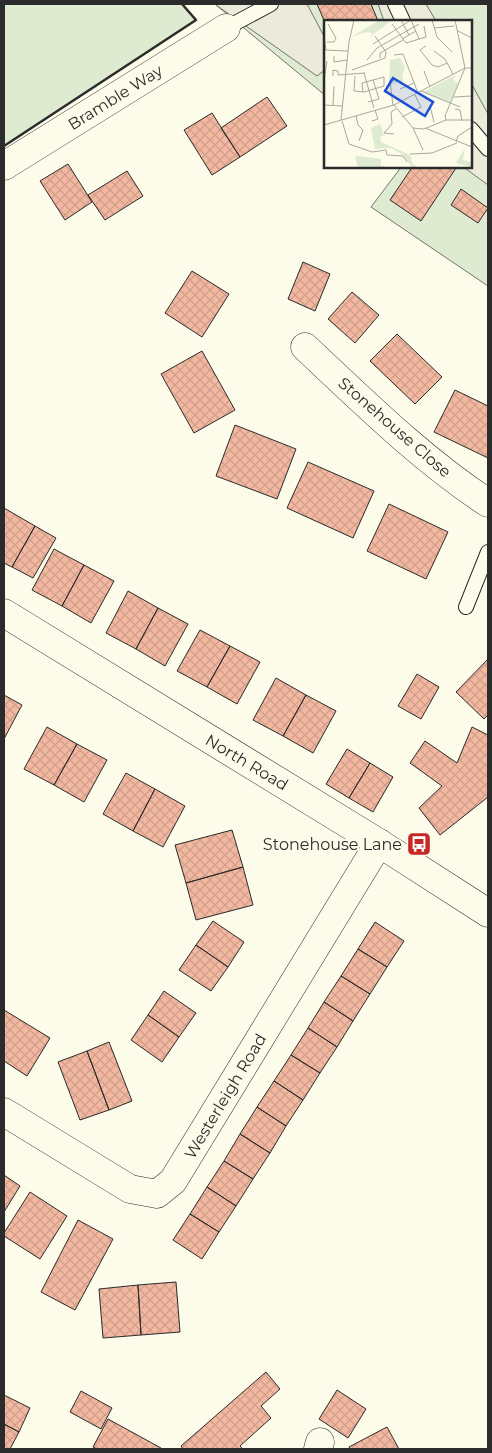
<svg xmlns="http://www.w3.org/2000/svg" width="492" height="1453" font-family="Montserrat,sans-serif">
	<style>
		.green { fill: #deebd1; stroke: #74746e }
		.parking { fill: #eceadb; stroke: #74746e }
		.building { fill: url(#building-cross-hatch); stroke: #2b2b2b }
		.lines { fill: none; stroke-linecap: round; stroke-linejoin: round }
		.service-casing { stroke: #2b2b2b; stroke-width: 16 }
		.minor-casing { stroke: #2b2b2b; stroke-width: 29 }
		.primary-casing { stroke: #2b2b2b; stroke-width: 29 }
		.service { stroke: #fdfbea; stroke-width: 14 }
		.minor { stroke: #fdfbea; stroke-width: 28 }
		.primary { stroke: #fdfbea; stroke-width: 28 }
		.wall { stroke: #2b2b2b; stroke-width: 2.5 }
		.labels { text-anchor: middle; stroke-width: 4; stroke-linejoin: round; paint-order: stroke }
		.street-label { font-size: 16px; fill: #2b2b2b; stroke: #fdfbea }
		.poi-label { font-size: 16px; fill: #2b2b2b; stroke: #fdfbea; text-anchor: end }
		.inset-road { fill: none; stroke: #a9a89e; stroke-width: 1 }
		.view { fill: #1d4ed8; fill-opacity: 0.15; stroke: #1d4ed8; stroke-width: 2.5 }
		.inset-edge { fill: none; stroke: #2b2b2b; stroke-width: 2.5 }
	</style>
	<defs>
		<pattern id="building-cross-hatch" width="8" height="8" patternUnits="userSpaceOnUse" patternTransform="scale(1.25)"><rect width="8" height="8" fill="#f2b8a0"/><path d="M0 0l8 8M0 8l8-8" fill="none" stroke="#d09e8a"/></pattern>
	</defs>
	<rect width="100%" height="100%" fill="#fdfbea"/>
	<!-- green -->
	<path class="green" d="M4,4H182L196,20L4,146Z
		M219,4H488V286L371,207L402,166H471V21H326V96L216,5Z"/>
	<!-- parking -->
	<path class="parking" d="M220,4H307L326,40V69L317,76L216,5Z
		M378,4H426L436,21H384Z
		M471,83L488,114V185L462,166H471Z"/>
	<!-- building -->
	<path class="building" d="M317,4H371L378,21H326V25Z
		M267,97L287,126L240,157L221,128Z
		M212,113L240,157L212,175L184,130Z
		M68,164L92,202L65,220L40,181Z
		M413,166H453L456,168L421,221L390,200Z
		M127,171L143,196L105,220L88,195Z
		M461,189L488,208L478,223L451,205Z
		M303,262L330,274L315,311L288,299Z
		M192,271L229,294L202,337L165,313Z
		M352,292L379,315L355,343L328,319Z
		M397,334L442,377L415,404L370,361Z
		M202,351L235,410L194,433L161,374Z
		M455,390L488,406V458L434,432Z
		M235,425L296,449L277,499L216,476Z
		M308,462L374,491L353,538L287,508Z
		M389,504L448,532L426,579L367,551Z
		M4,508L35,526L12,567L4,563Z
		M35,526L56,538L33,578L12,567Z
		M54,549L84,565L62,606L32,590Z
		M84,565L114,581L91,623L62,606Z
		M128,591L158,608L136,649L106,633Z
		M158,608L188,624L165,666L136,649Z
		M200,630L230,646L207,687L177,671Z
		M230,646L260,662L237,704L207,687Z
		M488,659V715L484,719L456,692Z
		M417,674L439,687L421,719L398,706Z
		M276,678L306,695L283,736L253,720Z
		M4,695L22,705L4,739Z
		M306,695L336,711L313,753L283,736Z
		M47,727L77,744L54,785L24,769Z
		M472,727L488,735V797L440,835L419,808L442,786L410,763L425,741L457,763Z
		M77,744L107,760L84,802L54,785Z
		M347,749L370,763L349,798L326,784Z
		M370,763L393,777L373,812L349,798Z
		M126,773L155,789L133,831L103,814Z
		M155,789L185,806L163,847L133,831Z
		M232,830L243,867L186,883L175,845Z
		M243,867L253,905L196,920L186,883Z
		M213,921L244,942L228,967L196,945Z
		M375,922L404,941L387,967L358,949Z
		M196,945L228,967L211,991L179,970Z
		M358,949L387,967L370,994L341,976Z
		M341,976L370,994L353,1021L324,1002Z
		M164,991L196,1013L179,1037L148,1015Z
		M324,1002L353,1021L337,1047L308,1028Z
		M4,1010L50,1038L27,1076L4,1061Z
		M148,1015L179,1037L162,1062L131,1040Z
		M308,1028L337,1047L320,1073L291,1055Z
		M109,1042L132,1101L109,1110L87,1051Z
		M87,1051L109,1110L80,1120L58,1062Z
		M291,1055L320,1073L303,1100L274,1081Z
		M274,1081L303,1100L286,1126L257,1107Z
		M257,1107L286,1126L270,1153L240,1134Z
		M240,1134L270,1153L253,1179L224,1161Z
		M224,1161L253,1179L236,1206L207,1187Z
		M4,1175L20,1186L4,1212Z
		M207,1187L236,1206L219,1232L190,1214Z
		M30,1192L67,1216L40,1259L4,1236V1233Z
		M190,1214L219,1232L202,1259L173,1240Z
		M78,1220L113,1239L75,1310L41,1292Z
		M176,1282L180,1332L141,1335L138,1285Z
		M138,1285L141,1335L103,1338L99,1289Z
		M266,1372L280,1389L261,1406L271,1418L240,1446L243,1449H183L181,1446Z
		M337,1390L366,1409L348,1438L319,1419Z
		M81,1391L112,1408L101,1429L70,1412Z
		M4,1395L30,1408L19,1432L4,1424Z
		M108,1419L161,1448L160,1449H97L93,1447Z
		M4,1424L19,1432L10,1449H4Z
		M387,1427L399,1449H350L349,1447Z"/>
	<g class="lines">
		<defs>
			<path id="service" d="M395,4L403,21
				M226,28L271,4
				M471,129L488,149
				M466,607L488,552"/>
			<path id="minor" d="M4,166L226,28
				M305,347C364,402 421,459 488,503
				M4,1112L130,1189L157,1194L173,1181L379,843
				M318,1449L320,1442"/>
			<path id="primary" d="M4,613L379,843L488,913"/>
		</defs>
		<!-- service casing -->
		<use href="#service" class="service-casing"/>
		<!-- minor casing -->
		<use href="#minor" class="minor-casing"/>
		<!-- primary casing -->
		<use href="#primary" class="primary-casing"/>
		<!-- service -->
		<use href="#service" class="service"/>
		<!-- minor -->
		<use href="#minor" class="minor"/>
		<!-- primary -->
		<use href="#primary" class="primary"/>
		<!-- wall -->
		<path class="wall" d="M4,146L196,20L182,4"/>
	</g>
	<!-- icons -->
	<defs>
		<symbol id="bus-square" viewBox="-11 -11 22 22"><rect x="-9" y="-9" width="18" height="18" rx="4" fill="#c62828" stroke="#fdfbea"/><path d="M-5-6H5V4H4V6H2V4H-2V6H-4V4H-5ZM-3.5-4V0h7V-4ZM-3.5 1.2v1.5H-2V1.2ZM2 1.2v1.5H3.5V1.2Z" fill="#fff"/></symbol>
	</defs>
	<g fill-rule="evenodd">
		<use href="#bus-square" x="405" y="830" width="28" height="28"/>
	</g>
	<g class="labels">
		<!-- street labels -->
		<g class="street-label">
			<text transform="translate(115 97) rotate(-32)" y="6">Bramble Way</text>
			<text transform="translate(395 427) rotate(41)" y="6">Stonehouse Close</text>
			<text transform="translate(247 762) rotate(31)" y="6">North Road</text>
			<text transform="translate(225 1096) rotate(-59)" y="6">Westerleigh Road</text>
		</g>
		<!-- poi labels -->
		<g class="poi-label">
			<text x="402" y="850">Stonehouse Lane</text>
		</g>
	</g>
	<!-- overview -->
	<g transform="translate(324 20)">
		<rect width="148" height="148" fill="#fdfbea"/>
		<path d="M56,0H68L47,16L48,13L42,12L27,17ZM56,104L60,115L56,117L57,122L86,135L89,145L95,147H88L79,135L67,128L51,129L47,108ZM141,128L139,140L147,142V134V147L132,143ZM34,136L57,139V146L64,147H34L31,137Z" fill="#deebd1"/>
		<path d="M76,38L81,47L78,57L80,61L65,65L66,40ZM133,54L129,59L134,64L126,83L99,72Z" fill="#deebd1"/>
		<path class="inset-road" d="M77,0L85,15M87,0L95,19M108,0L113,17L128,32M68,4L82,23L102,17L100,6M110,8L130,6M134,11L148,18M0,15L2,30M78,19L92,11M3,22H10L12,18L4,4M49,24L87,0M102,26L96,30L108,45L114,47L123,43M0,30L24,31M110,31L121,39L129,54M70,35L79,34L94,73M10,36V42L23,40M56,38V33L79,20M43,40L53,28L95,4M28,50L61,38L62,32L51,16M100,51L106,67M40,53L50,88M9,56V50L14,51V55L41,53M31,56L30,71H31L39,72H40L60,66V57L38,63L39,72M0,61L3,41M76,69L90,63M97,71L136,87M130,77L148,76M44,82L55,79L49,60M0,85L18,86M9,85L10,66M70,85L89,108L99,130M69,86L66,60H74M106,86L110,102M131,89L136,90L138,101M32,96L34,105L39,110L35,121M78,97L97,87L91,75M17,100L25,22L30,0M122,100L121,96L141,48H148M18,101L25,124L48,132L62,130L63,135L79,136L83,142M48,101L54,99L51,90M0,105L70,85L141,48L131,0M89,108L100,109L122,100H148M101,108L148,127M70,114L60,113L68,104L67,92L72,89M132,122L134,116L148,107M86,134L108,133L133,123"/>
		<path class="view" d="M69,58L109,82L101,96L61,71Z"/>
		<rect width="148" height="148" class="inset-edge"/>
	</g>
	<!-- border -->
	<rect width="492" height="1453" fill="none" stroke="#2b2b2b" stroke-width="10"/>
</svg>
